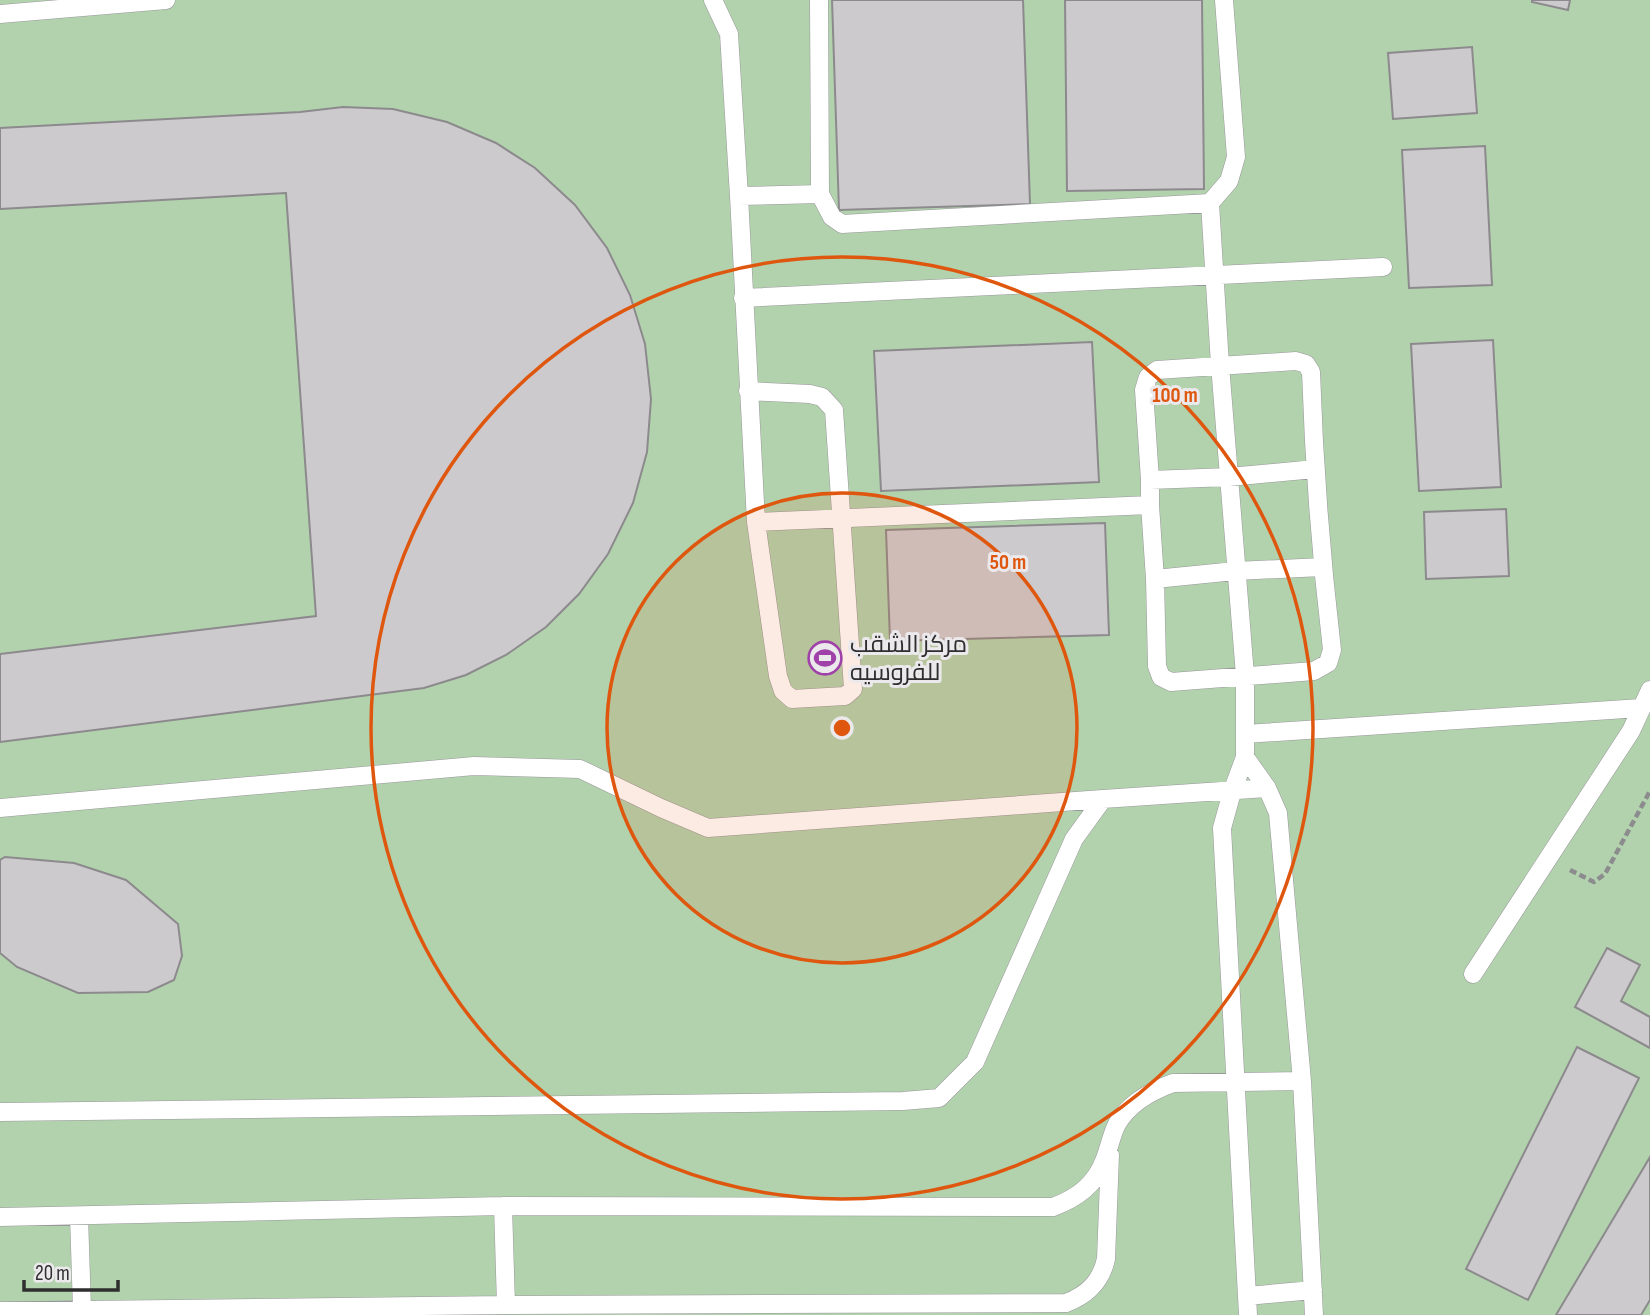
<svg xmlns="http://www.w3.org/2000/svg" width="1650" height="1315" font-family="'Sofia Sans Condensed',Cairo,sans-serif">
	<style>
		.green { fill: #b2d2ae }
		.building { fill: #cdcacd; stroke: #8c8a8c; stroke-width: 2 }
		.lines { fill: none; stroke-linecap: round; stroke-linejoin: round }
		.lane-casing { stroke: #98979a; stroke-width: 19 }
		.path { stroke: #8c8b8d; stroke-width: 4.5; stroke-dasharray: 7 3.5; stroke-linecap: butt }
		.lane { stroke: #fff; stroke-width: 18 }
		.ring { fill: none; stroke: #df570e; stroke-width: 3.5 }
		.labels { text-anchor: middle; stroke-width: 6; stroke-linejoin: round; paint-order: stroke }
		.poi-label { font-size: 24px; fill: #2f2e2f; stroke: #ebe9ec; text-anchor: start }
		.centre { fill: #df570e; stroke: #ebe9ec; stroke-width: 3.5 }
		.ring-label { font-size: 21px; text-anchor: middle; font-weight: bold; fill: #df570e; stroke: #ebe9ec; stroke-width: 6; stroke-linejoin: round; paint-order: stroke }
	</style>
	<rect width="100%" height="100%" fill="#ebe9ec"/>
	<!-- green -->
	<path class="green" d="M0,0H1650V1315H0Z"/>
	<!-- building -->
	<path class="building" d="M832,0H1023L1030,204L839,210Z
		M1065,0H1202L1204,189L1067,191Z
		M1532,0H1570L1568,10L1532,2Z
		M1472,47L1477,113L1393,119L1388,53Z
		M343,107L393,109L447,122L496,143L535,168L575,205L607,248L630,295L645,344L651,399L647,452L633,503L608,554L579,594L546,627L506,655L466,675L424,688L0,742V654L316,616L286,193L0,209V128L300,112Z
		M1485,146L1492,285L1409,288L1402,150Z
		M1493,340L1501,487L1419,491L1411,344Z
		M1092,342L1099,482L881,491L874,351Z
		M1506,509L1509,576L1426,579L1424,512Z
		M1105,523L1109,635L890,641L886,530Z
		M5,857L74,863L126,880L178,924L182,956L174,980L148,992L78,993L17,967L0,953V860Z
		M1607,948L1640,965L1621,1001L1650,1017V1048L1575,1007Z
		M1577,1047L1639,1078L1528,1300L1466,1269Z
		M1650,1157V1300L1641,1315H1556Z"/>
	<g class="lines">
		<defs>
			<path id="lane" d="M713,0L729,34L739,196L820,194
				M819,0L820,194L832,217L842,224L1210,203
				M1224,0L1236,157L1229,181L1210,203L1220,365L1245,675V757
				M0,14L166,0
				M739,196L756,522L778,676L783,691L792,699L845,696L853,689L834,410L822,397L810,394L748,391
				M743,298L1383,267
				M1150,480L1144,390L1148,377L1157,370L1296,361L1306,364L1311,372C1314,465 1321,557 1332,650L1328,663L1314,671L1171,682L1161,677L1157,666L1155,579L1235,571L1322,567
				M1150,505L1155,579
				M756,522L1150,505V480L1229,477L1315,469
				M1245,734L1641,708
				M0,808L474,766L580,769L661,808L708,828L1103,799
				M1473,974L1631,731L1650,690
				M0,1112L903,1101L939,1098L975,1062L1074,839L1103,799L1267,788
				M503,1206L506,1305
				M79,1216L82,1309
				M0,1217L503,1206L1053,1207C1077,1198 1095,1185 1104,1161C1109,1149 1111,1136 1117,1124C1129,1103 1151,1091 1173,1083L1302,1081
				M1247,1296L1313,1290
				M0,1311L506,1305L1066,1303C1087,1295 1101,1282 1106,1259L1110,1155
				M1248,1315L1222,828L1232,792L1245,757L1267,788L1278,813L1302,1081L1314,1315"/>
		</defs>
		<!-- lane casing -->
		<use href="#lane" class="lane-casing"/>
		<!-- path -->
		<path class="path" d="M1570,870L1594,882L1605,874L1650,791"/>
		<!-- lane -->
		<use href="#lane" class="lane"/>
	</g>
	<!-- distance rings -->
	<circle cx="842" cy="728" r="235" fill="#df570e" fill-opacity=".12"/>
	<g class="ring">
		<circle cx="842" cy="728" r="235"/>
		<circle cx="842" cy="728" r="471"/>
	</g>
	<!-- icons -->
	<defs>
		<symbol id="stadium-ring" viewBox="-11 -11 22 22"><circle r="9.5" fill="#ebe9ec" stroke="#9f41a9" stroke-width="1.5"/><path d="M0-5a6.5 5 0 1 0 0 10a6.5 5 0 1 0 0-10ZM-3.5-1.8h7v3.6h-7Z" fill="#9f41a9"/></symbol>
	</defs>
	<g fill-rule="evenodd">
		<use href="#stadium-ring" x="806" y="639" width="38" height="38"/>
	</g>
	<g class="labels">
		<!-- poi labels -->
		<g class="poi-label">
			<text x="850" y="652">مركز الشقب<tspan x="850" dy="28">للفروسيه</tspan></text>
		</g>
	</g>
	<circle cx="842" cy="728" r="10" class="centre"/>
	<g class="ring-label">
		<text x="1175" y="402">100 m</text>
		<text x="1008" y="569">50 m</text>
	</g>
	<!-- scale -->
	<path d="M24 1280v10h94v-10" fill="none" stroke="#2f2e2f" stroke-width="3.5"/>
	<text x="35" y="1280" font-size="21" fill="#2f2e2f" stroke="#ebe9ec" stroke-width="5" paint-order="stroke">20 m</text>
</svg>
